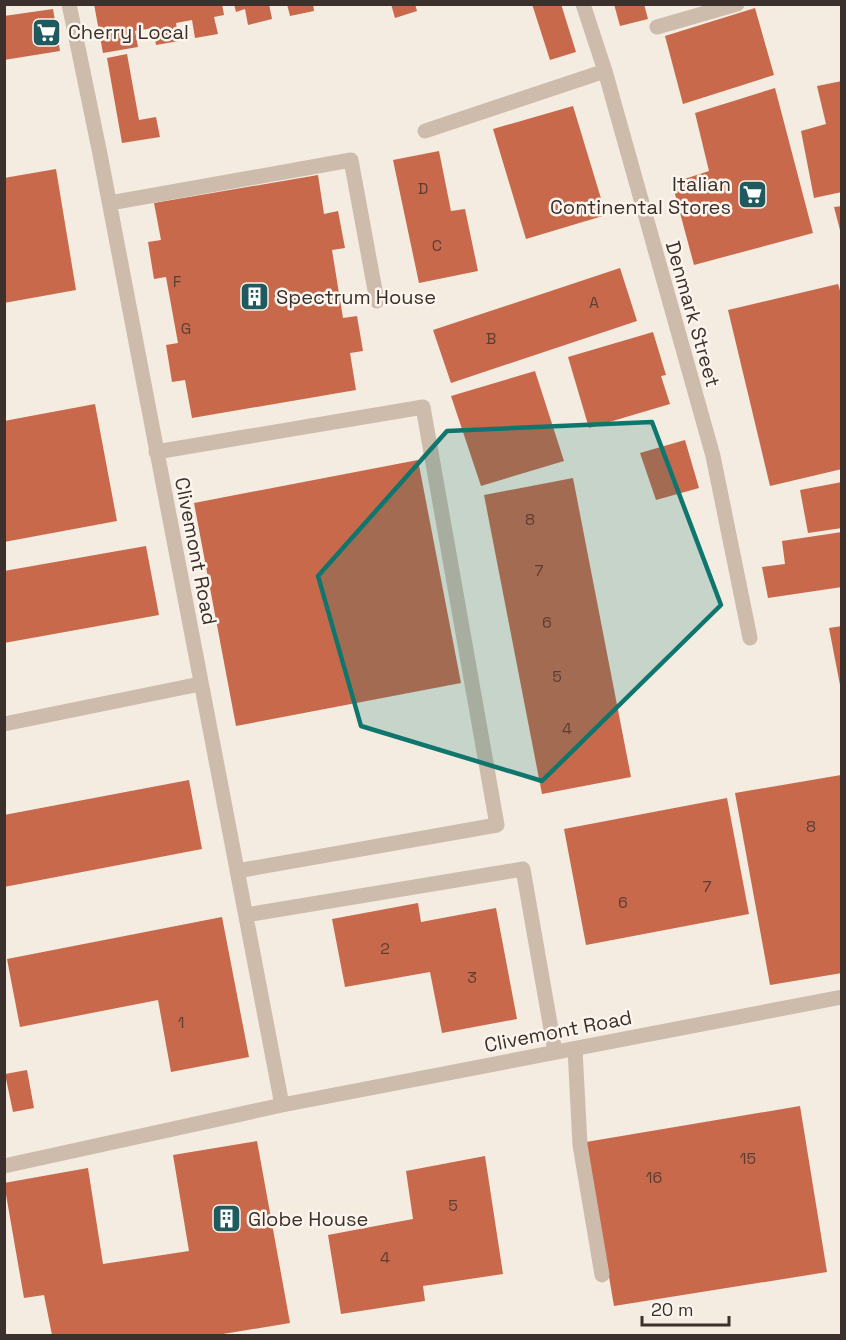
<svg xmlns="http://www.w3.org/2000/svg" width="846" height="1340" font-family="'Space Grotesk',sans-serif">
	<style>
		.building { fill: #c8694b }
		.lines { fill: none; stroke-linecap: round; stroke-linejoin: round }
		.service { stroke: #cdbbac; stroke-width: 15 }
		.marked { fill: #0f766e; fill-opacity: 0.2; stroke: #0f766e; stroke-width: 4.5; stroke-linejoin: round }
		.labels { text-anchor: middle; stroke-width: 5; stroke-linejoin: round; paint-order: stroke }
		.number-label { font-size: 16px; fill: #5e3e33 }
		.poi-label { font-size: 20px; fill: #3b302b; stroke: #fbf5ee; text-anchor: start }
		.street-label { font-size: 20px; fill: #3b302b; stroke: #fbf5ee }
	</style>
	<rect width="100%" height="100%" fill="#f4ebe1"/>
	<!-- building -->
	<path class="building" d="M94,4H222L224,15L214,17L218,34L195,38L192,20L176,23L179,41L156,45L153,28L135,31L138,47L103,53Z
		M234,4H269L272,19L248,25L245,9L236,12Z
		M287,4H313L314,11L290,16Z
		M391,4H415L417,11L395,18Z
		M532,4H561L576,52L550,60Z
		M614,4H644L648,19L620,26Z
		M755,8L774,75L683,104L665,36Z
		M53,9L60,51L4,60V16Z
		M127,54L139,120L156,117L160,137L122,143L107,58Z
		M842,81V192L814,198L801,131L826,124L817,86Z
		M775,88L813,233L694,265L672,183L709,171L695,113Z
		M573,106L606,215L526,239L493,129Z
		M439,151L451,211L465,209L478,271L419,283L393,160Z
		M56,169L76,290L4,303V178Z
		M318,175L324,214L338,211L345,248L332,250L343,318L357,316L363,351L350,353L356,390L192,418L185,380L172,382L166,345L178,343L166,277L154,279L148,242L161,240L154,203Z
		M842,206V234H841L834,207Z
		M620,268L637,321L451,383L433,330Z
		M838,284L842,297V469L770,486L728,310Z
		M653,332L666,375L661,376L670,404L589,428L568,357Z
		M535,371L564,461L481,486L451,396Z
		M95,404L117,521L4,542V421Z
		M685,440L699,488L656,500L640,453Z
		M418,460L461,683L236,726L194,503Z
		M573,478L631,777L542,794L484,495Z
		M842,482V528L808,533L800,490Z
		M842,532V587L768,598L762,567L785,564L782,541Z
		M146,546L159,615L4,643V571Z
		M842,626V685H840L829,628Z
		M841,775L842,973L770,985L735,793Z
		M189,780L202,849L4,887V815Z
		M727,798L749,914L586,945L564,829Z
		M418,903L421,922L496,908L517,1019L442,1033L430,972L345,987L332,919Z
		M222,917L249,1057L171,1072L158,1000L20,1027L7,959Z
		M27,1070L34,1108L13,1112L5,1074Z
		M800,1106L827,1272L614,1306L586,1142Z
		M257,1141L290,1323L217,1335H52L44,1295L24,1298L4,1183L88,1168L103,1264L189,1251L173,1155Z
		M485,1156L503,1274L423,1286L425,1301L341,1314L328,1235L413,1219L406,1171Z"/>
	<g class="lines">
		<!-- service -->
		<path class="service" d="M69,4L100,154L282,1105
			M583,4L605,71L713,456L750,638
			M657,27L737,4
			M425,131L605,71
			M110,203L351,160L377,301
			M156,452L423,407L497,825L237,871
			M4,724L200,684
			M246,915L523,869L555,1052
			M575,1049L580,1145L602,1275
			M4,1166L282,1105L842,997"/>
	</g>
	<!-- marked area -->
	<path class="marked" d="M652,422L721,605L542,781L361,726L318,576L447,431Z"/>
	<!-- icons -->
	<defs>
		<symbol id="supermarket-square" viewBox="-11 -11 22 22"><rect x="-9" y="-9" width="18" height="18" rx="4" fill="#1f5a5e" stroke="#fbf5ee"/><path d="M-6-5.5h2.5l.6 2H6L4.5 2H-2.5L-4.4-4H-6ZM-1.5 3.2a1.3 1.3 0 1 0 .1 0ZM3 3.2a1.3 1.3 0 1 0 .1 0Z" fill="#fff"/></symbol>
		<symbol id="building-square" viewBox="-11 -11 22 22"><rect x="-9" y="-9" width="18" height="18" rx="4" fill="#1f5a5e" stroke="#fbf5ee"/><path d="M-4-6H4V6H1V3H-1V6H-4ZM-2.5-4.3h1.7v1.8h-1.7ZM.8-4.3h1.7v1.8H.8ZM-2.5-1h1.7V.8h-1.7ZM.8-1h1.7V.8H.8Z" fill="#fff"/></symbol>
	</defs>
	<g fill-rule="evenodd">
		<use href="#supermarket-square" x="30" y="16" width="33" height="33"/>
		<use href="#supermarket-square" x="736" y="178" width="33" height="33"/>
		<use href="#building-square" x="238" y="280" width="33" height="33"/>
		<use href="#building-square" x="210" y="1202" width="33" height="33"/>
	</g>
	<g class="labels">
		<!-- number labels -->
		<g class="number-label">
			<text x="423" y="194">D</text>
			<text x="437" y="251">C</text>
			<text x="177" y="287">F</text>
			<text x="594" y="308">A</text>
			<text x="186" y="334">G</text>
			<text x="491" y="344">B</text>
			<text x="530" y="525">8</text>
			<text x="539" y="576">7</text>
			<text x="547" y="628">6</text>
			<text x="557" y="682">5</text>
			<text x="567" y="734">4</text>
			<text x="811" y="832">8</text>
			<text x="707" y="892">7</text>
			<text x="623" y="908">6</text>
			<text x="385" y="954">2</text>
			<text x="472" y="983">3</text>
			<text x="181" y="1028">1</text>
			<text x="748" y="1164">15</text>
			<text x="654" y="1183">16</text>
			<text x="453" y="1211">5</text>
			<text x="385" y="1263">4</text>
		</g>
		<!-- poi labels -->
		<g class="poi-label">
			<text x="68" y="39">Cherry Local</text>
			<text x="731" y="191" text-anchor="end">Italian<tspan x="731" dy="23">Continental Stores</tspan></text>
			<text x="276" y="304">Spectrum House</text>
			<text x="248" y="1226">Globe House</text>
		</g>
		<!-- street labels -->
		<g class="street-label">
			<text transform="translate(693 314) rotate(74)" y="7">Denmark Street</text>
			<text transform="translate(196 551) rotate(79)" y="7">Clivemont Road</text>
			<text transform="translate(558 1031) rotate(-11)" y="7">Clivemont Road</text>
		</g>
	</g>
	<!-- border -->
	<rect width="846" height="1340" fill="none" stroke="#3b302b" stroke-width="12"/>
	<!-- scale -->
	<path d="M642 1316v9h87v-9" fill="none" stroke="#3b302b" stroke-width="3"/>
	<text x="651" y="1316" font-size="18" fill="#3b302b" stroke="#fbf5ee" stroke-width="4.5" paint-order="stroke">20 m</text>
</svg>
